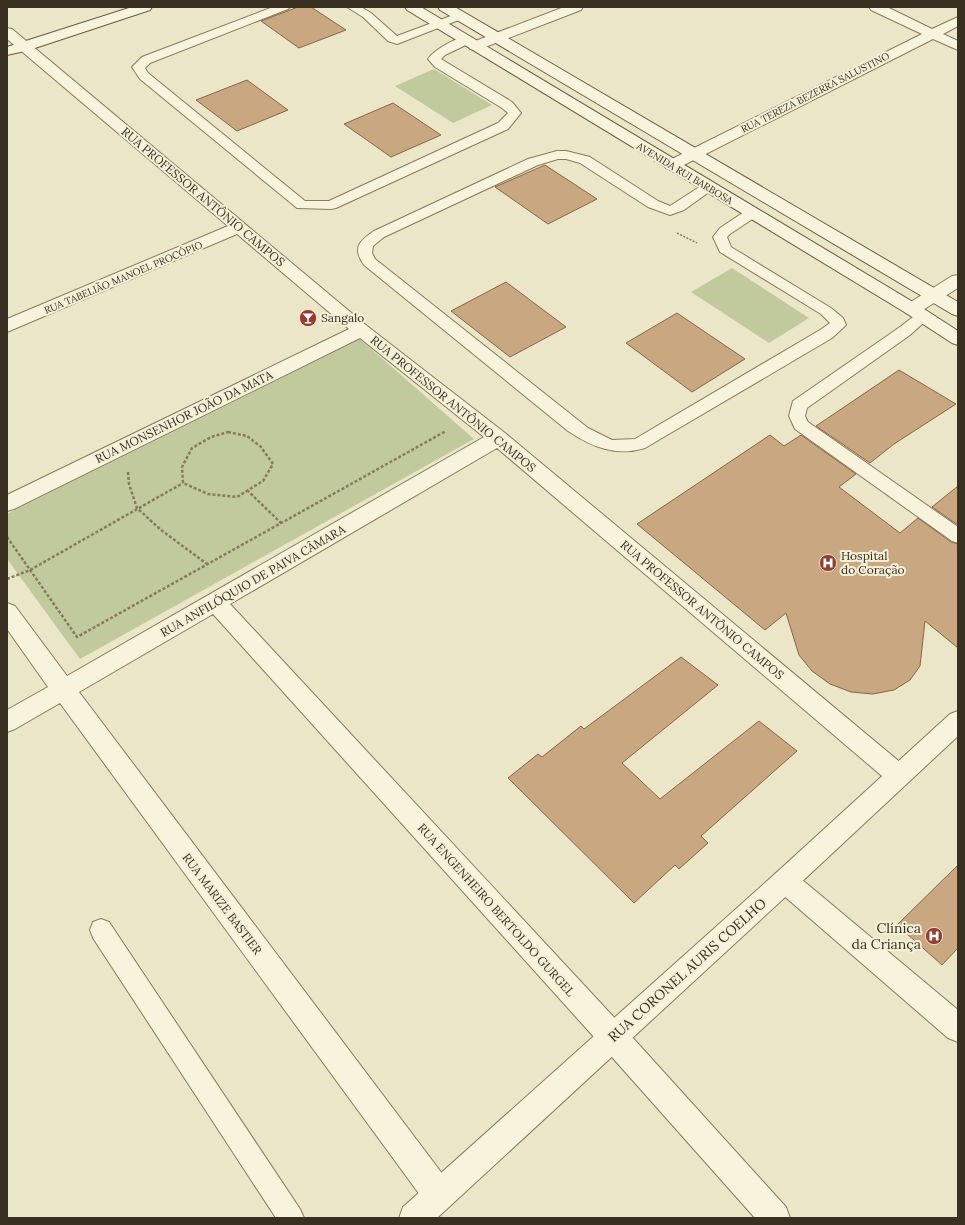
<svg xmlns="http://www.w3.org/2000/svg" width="965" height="1225" font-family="Lora,serif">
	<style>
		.green { fill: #c0ca9d }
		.building { fill: #c8a781; stroke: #866746 }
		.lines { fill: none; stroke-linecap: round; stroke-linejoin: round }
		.service-casing { stroke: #887a5e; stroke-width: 2 }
		.minor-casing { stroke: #887a5e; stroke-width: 2 }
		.tertiary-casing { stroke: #887a5e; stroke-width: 2 }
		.secondary-casing { stroke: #6a5b41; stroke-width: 2 }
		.path-far1 { stroke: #887a5e; stroke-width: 1.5; stroke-dasharray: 2 1.5; stroke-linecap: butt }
		.path { stroke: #887a5e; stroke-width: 2.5; stroke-dasharray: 3 2; stroke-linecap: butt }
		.service { fill: #f7f3dc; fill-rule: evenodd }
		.minor { fill: #f7f3dc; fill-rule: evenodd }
		.tertiary { fill: #f7f3dc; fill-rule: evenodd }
		.secondary { fill: #f7f3dc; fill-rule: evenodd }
		.labels { text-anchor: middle; stroke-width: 4; stroke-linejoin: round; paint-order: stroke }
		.far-street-label { font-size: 10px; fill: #393021; stroke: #f4f0d8 }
		.street-label { font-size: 12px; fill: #393021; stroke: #f4f0d8 }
		.poi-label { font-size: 12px; fill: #393021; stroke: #f4f0d8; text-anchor: start }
		.near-poi-label { font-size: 14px; fill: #393021; stroke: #f4f0d8; text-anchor: end }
		.near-street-label { font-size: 14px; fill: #393021; stroke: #f4f0d8 }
	</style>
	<rect width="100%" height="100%" fill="#ece6c9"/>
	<!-- green -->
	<path class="green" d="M434,69L492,105L453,123L395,86Z
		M732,268L809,318L769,343L691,292Z
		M360,339L474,439L80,659L7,559V514Z"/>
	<!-- building -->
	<path class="building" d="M298,7H311L346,30L299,48L261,21Z
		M247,80L288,110L237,131L196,100Z
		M393,103L441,135L391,157L344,124Z
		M545,165L597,199L548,224L495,187Z
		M506,282L566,327L510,357L451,311Z
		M677,313L745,359L692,392L626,343Z
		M899,370L956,404L894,444L870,463L816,426Z
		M770,435L784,446L801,435L856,474L839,487L900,533L918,518L951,542L958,544V648L925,621L920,666L910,680L894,690L873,694L851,692L830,684L812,671L799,655L786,613L765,630L637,524Z
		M958,486V525L932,507Z
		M681,657L718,685L622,763L660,799L759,721L797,751L701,836L708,843L679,869L675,865L634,903L508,778L538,754L542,757L581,726L584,729Z
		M958,865V948L942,965L897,925Z"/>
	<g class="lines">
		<defs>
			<path id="service" d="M273,7H290L288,9L150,63L145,68L148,73L305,201H329L498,123L508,113L502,108L435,67L428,59C434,50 459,35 470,37L472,40L470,43L445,55L441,59L512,102L521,113L508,129L336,208L331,209L297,208L140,79L132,67L142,57Z
				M347,7H361L371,13L397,36L456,14H464L466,16L464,18L397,44L388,41L363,17Z
				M557,151H566L590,157L658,201L670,206L704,184L709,183L714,184L716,187L684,210L670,215L648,207L580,163L566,159H558L538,165L384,237L373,246L372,253L375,259L588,428L612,440L635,439L820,330L830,323L821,314L720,252L713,237L720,228L747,210L752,209L757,210L759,213L757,216L730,234L727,237L731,247L831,308L843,318L846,325L832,338L645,448C616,457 592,447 568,431L364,265C352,248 359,241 374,231L528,159Z
				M923,311L928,313L931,316L910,335L807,408L805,416L808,422L958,527V543L952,541L795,429L789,416L793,401L900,327L918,313Z
				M101,919L109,922L300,1209L304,1218H276L93,938L90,930L93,922Z"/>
			<path id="minor" d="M564,7H583L581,10L480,49L475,50L470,49L468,46L470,43Z
				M869,7H887L932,29L958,17V26L943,34L958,41V50L933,39L678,168L672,170L666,168L664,165L666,162L922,34L871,10Z
				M7,28L12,29L367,326L505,433L907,768L910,775L907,782L898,786L889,782L497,448L230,604L623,1027L786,1207L790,1218H755L603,1047L213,614L79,692L450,1184L454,1195L450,1206L439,1210L428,1206L60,703L15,729L7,732V710L48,687L7,629V603L15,606L67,676L484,437L360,338L14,509L7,511V495L349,329L237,234L7,332V319L228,226L7,39Z
				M958,275V288L918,313L912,315L906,313L903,309L906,305L952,276Z
				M785,869L794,873L958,1010V1042L948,1038L776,889L772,881L776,873Z"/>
			<path id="tertiary" d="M958,711V736L794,889L437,1218H399L403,1207L776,873L950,714Z"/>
			<path id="secondary" d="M132,7H152L150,10L29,50L7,55V47Z
				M405,7H421L918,305L958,331V345L952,343L906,313L407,10Z
				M438,7H455L958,302V316L952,314L440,10Z"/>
		</defs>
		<!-- service casing -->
		<use href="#service" class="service-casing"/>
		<!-- minor casing -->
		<use href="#minor" class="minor-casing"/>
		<!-- tertiary casing -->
		<use href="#tertiary" class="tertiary-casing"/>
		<!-- secondary casing -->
		<use href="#secondary" class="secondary-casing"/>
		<!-- path-far1 -->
		<path class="path-far1" d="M677,233L697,243"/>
		<!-- path -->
		<path class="path" d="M228,432L247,436L261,447L273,464L263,481L237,497L208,494L183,483L182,467L192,448L211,437Z
			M128,472L129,484L137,508L161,530L207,564
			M247,490L281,523
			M7,537L77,637L446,431
			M7,579L30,570L183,483"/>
		<!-- service -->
		<use href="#service" class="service"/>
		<!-- minor -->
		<use href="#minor" class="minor"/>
		<!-- tertiary -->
		<use href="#tertiary" class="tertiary"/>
		<!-- secondary -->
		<use href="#secondary" class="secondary"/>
	</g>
	<!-- icons -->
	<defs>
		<symbol id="bar-disc" viewBox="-11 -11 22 22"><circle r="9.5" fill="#943d32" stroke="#f4f0d8"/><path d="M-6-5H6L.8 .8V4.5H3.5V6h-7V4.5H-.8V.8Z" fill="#fff"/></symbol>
		<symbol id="hospital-disc" viewBox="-11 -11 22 22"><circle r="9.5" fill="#943d32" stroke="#f4f0d8"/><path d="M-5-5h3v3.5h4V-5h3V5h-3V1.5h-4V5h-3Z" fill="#fff"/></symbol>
	</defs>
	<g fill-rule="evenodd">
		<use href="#bar-disc" x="298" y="308" width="20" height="20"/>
		<use href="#hospital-disc" x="818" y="553" width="20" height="20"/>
		<use href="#hospital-disc" x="924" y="926" width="20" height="20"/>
	</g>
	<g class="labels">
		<!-- far-street labels -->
		<g class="far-street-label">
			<text transform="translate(815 92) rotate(-27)" y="4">RUA TEREZA BEZERRA SALUSTINO</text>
			<text transform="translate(685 173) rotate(31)" y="4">AVENIDA RUI BARBOSA</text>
			<text transform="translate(123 277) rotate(-23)" y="4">RUA TABELIÃO MANOEL PROCÓPIO</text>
		</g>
		<!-- street labels -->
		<g class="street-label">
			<text transform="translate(203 197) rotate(40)" y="4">RUA PROFESSOR ANTÔNIO CAMPOS</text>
			<text transform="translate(453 404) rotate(39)" y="4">RUA PROFESSOR ANTÔNIO CAMPOS</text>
			<text transform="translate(184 417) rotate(-26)" y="4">RUA MONSENHOR JOÃO DA MATA</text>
			<text transform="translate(253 581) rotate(-30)" y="4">RUA ANFILÓQUIO DE PAIVA CÂMARA</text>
			<text transform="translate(702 610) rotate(40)" y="4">RUA PROFESSOR ANTÔNIO CAMPOS</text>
			<text transform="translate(222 904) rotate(53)" y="4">RUA MARIZE BASTIER</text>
			<text transform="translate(496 910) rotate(48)" y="4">RUA ENGENHEIRO BERTOLDO GURGEL</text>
		</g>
		<!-- poi labels -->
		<g class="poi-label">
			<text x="321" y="322">Sangalo</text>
			<text x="841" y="560">Hospital<tspan x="841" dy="14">do Coração</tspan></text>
		</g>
		<!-- near-poi labels -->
		<g class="near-poi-label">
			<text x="921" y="933">Clínica<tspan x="921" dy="16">da Criança</tspan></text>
		</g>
		<!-- near-street labels -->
		<g class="near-street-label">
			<text transform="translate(687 970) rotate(-42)" y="5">RUA CORONEL AURIS COELHO</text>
		</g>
	</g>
	<!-- border -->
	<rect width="965" height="1225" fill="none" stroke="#393021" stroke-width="16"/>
</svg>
